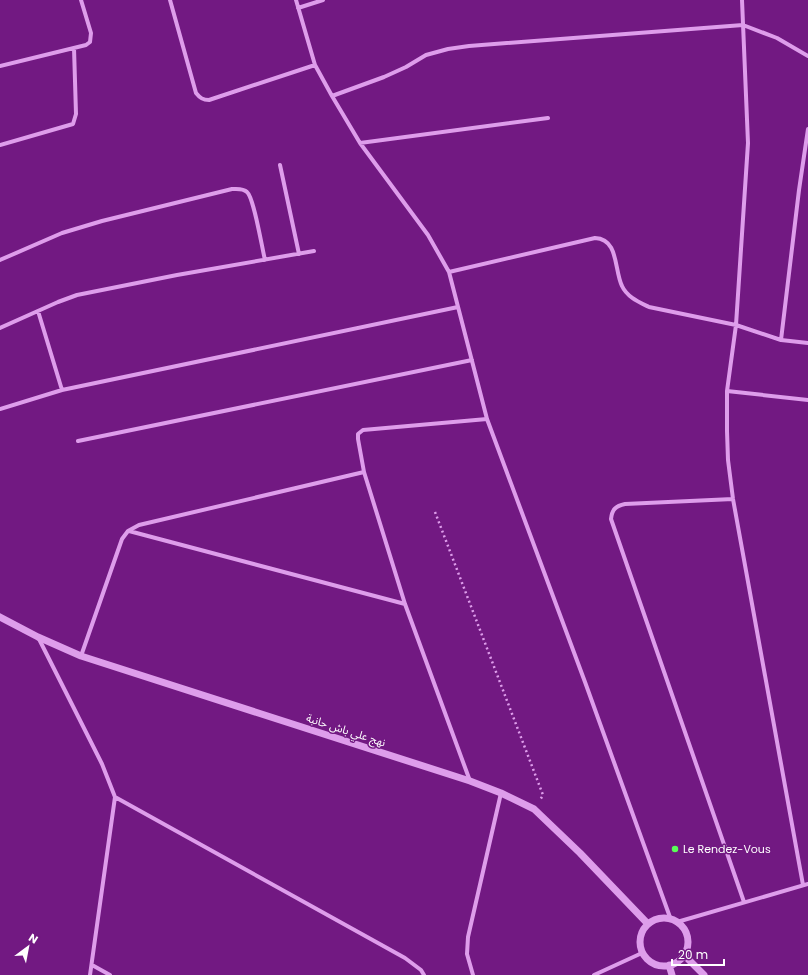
<svg xmlns="http://www.w3.org/2000/svg" width="808" height="975" font-family="Poppins,'Noto Sans Arabic',sans-serif">
	<style>
		.lines { fill: none; stroke-linecap: round; stroke-linejoin: round }
		.path { stroke: #de9deb; stroke-width: 2.5; stroke-dasharray: 2 3; stroke-linecap: butt }
		.minor { stroke: #de9deb; stroke-width: 4 }
		.tertiary { stroke: #de9deb; stroke-width: 7 }
		.poi-dot { fill: #59ff57; stroke: #721982; stroke-width: 1.5 }
		.labels { text-anchor: middle; stroke-width: 3; stroke-linejoin: round; paint-order: stroke }
		.street-label { font-size: 11px; fill: #fff; stroke: #721982 }
		.poi-label { font-size: 11px; fill: #fff; stroke: #721982; text-anchor: start }
	</style>
	<rect width="100%" height="100%" fill="#721982"/>
	<g class="lines">
		<!-- path -->
		<path class="path" d="M435,512L543,795L540,800"/>
		<!-- minor -->
		<path class="minor" d="M170,0L196,93C200,98 203,100 209,100L315,65
			M296,0L315,65L332,96L360,143L428,235L449,272L487,419L585,682L671,920
			M742,0L748,143L736,325L727,391V431L728,460L733,499L803,885
			M298,8L323,0
			M0,66L86,45L90,42L91,33L81,0
			M332,96L384,77L406,67L426,55L448,49L469,46L743,25L777,38L808,56
			M808,129L799,190L781,340L808,343
			M360,143L548,118
			M0,145L73,124L76,114L74,48
			M280,165L299,254
			M0,260L62,233L102,221L232,189C237,189 243,188 247,192C254,198 262,248 265,260
			M449,272L595,238C619,239 614,270 622,286C627,297 639,302 649,307L736,325L781,340
			M38,311L62,390
			M0,328L58,302L77,295L177,275L314,251
			M727,391L808,400
			M0,409L62,390L458,307
			M78,441L472,360
			M733,499L625,504C616,506 612,509 611,519L744,902
			M129,531L405,604
			M38,637L102,764L115,797L90,975
			M81,656L122,539L128,531L139,525L364,472
			M470,781L405,604L364,472L358,439V434L363,430L487,419
			M115,797L405,958L421,970L424,975
			M677,922L808,884
			M92,965L110,975
			M473,975L467,954L468,937L501,793
			M594,975L642,953"/>
		<!-- tertiary -->
		<path class="tertiary" d="M0,617L38,637L81,656L470,781L501,793L534,809L580,853L648,924
			M640 942a24 24 0 1 1 48 0a24 24 0 1 1-48 0Z
			M684,955L704,975
			M669,965L672,975"/>
	</g>
	<!-- markers -->
	<circle class="poi-dot" cx="675" cy="849" r="4"/>
	<g class="labels">
		<!-- street labels -->
		<g class="street-label">
			<text transform="translate(346 730) rotate(18)" y="4">نهج علي باش حانبة</text>
		</g>
		<!-- poi labels -->
		<g class="poi-label">
			<text x="683" y="853">Le Rendez-Vous</text>
		</g>
	</g>
	<!-- north arrow -->
	<g transform="translate(28 947) rotate(32)" stroke="#721982" stroke-width="3" paint-order="stroke">
	<path d="M0-3L7 15L0 10L-7 15Z" fill="#ffffff"/>
	<text y="-6" font-size="11" font-weight="bold" text-anchor="middle" fill="#ffffff">N</text>
	</g>
	<!-- scale -->
	<path d="M672 959v6h52v-6" fill="none" stroke="#ffffff" stroke-width="2"/>
	<text x="678" y="959" font-size="12" fill="#ffffff" stroke="#721982" stroke-width="3" paint-order="stroke">20 m</text>
</svg>
